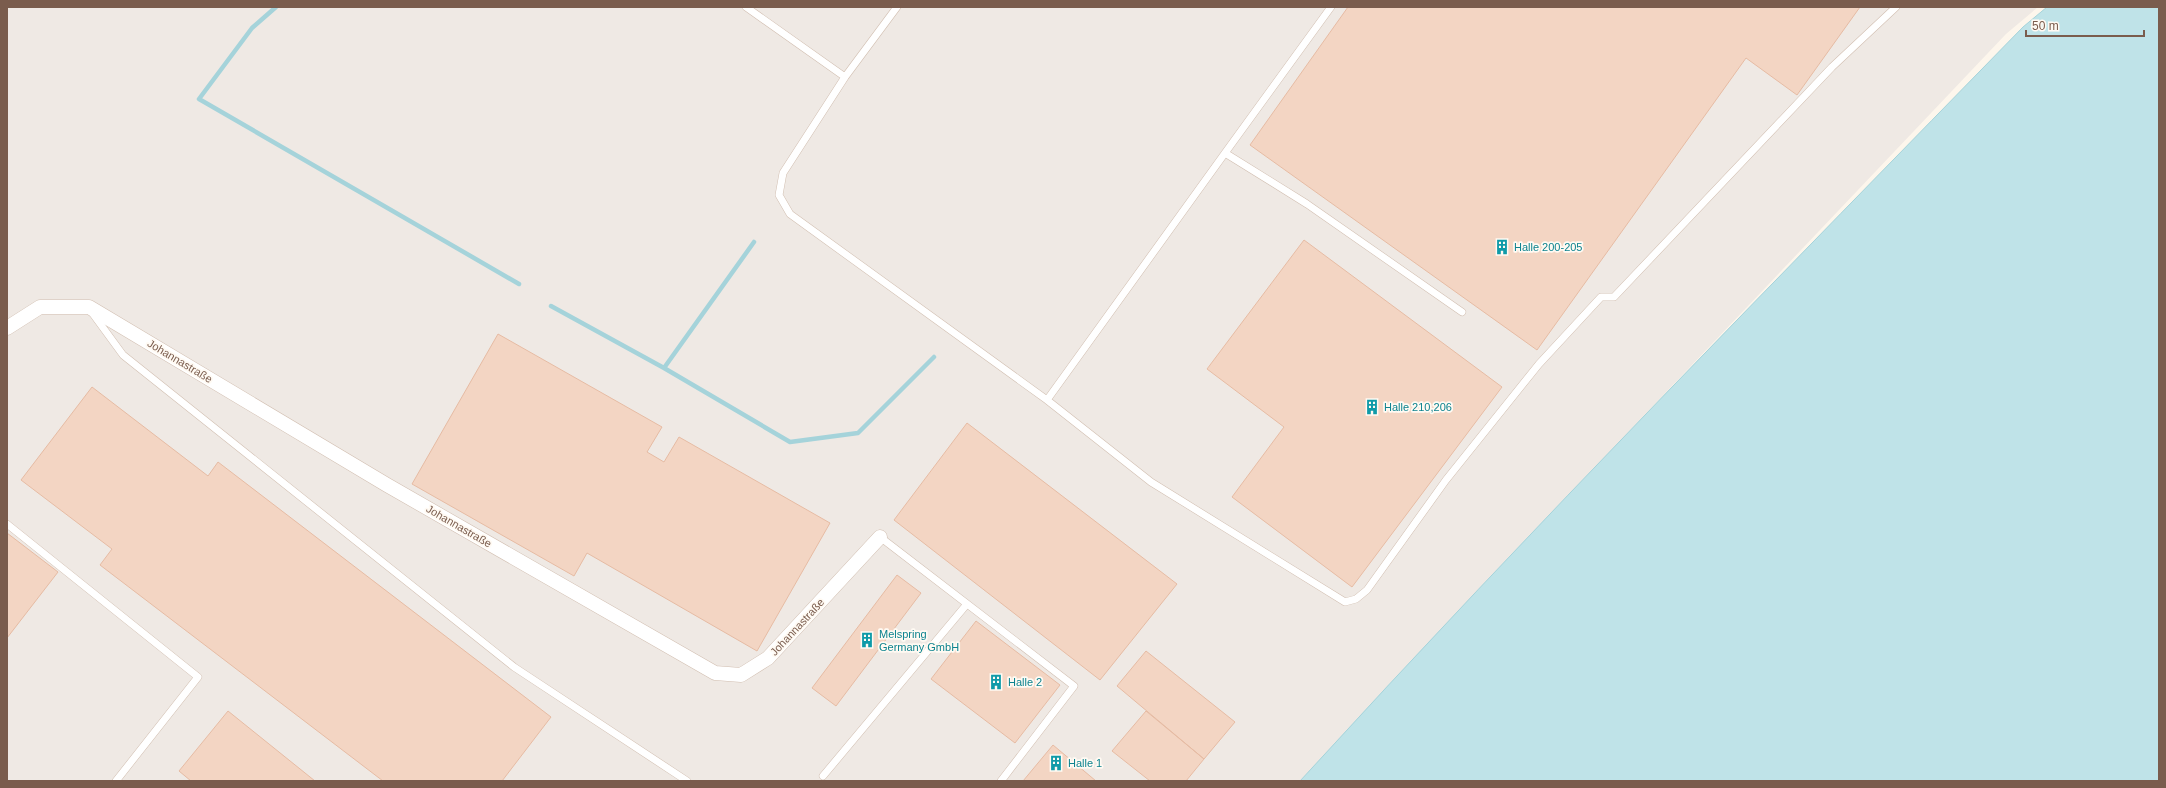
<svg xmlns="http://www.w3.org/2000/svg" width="2166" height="788" font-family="Helvetica,sans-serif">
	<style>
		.industrial { fill: #efe9e4 }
		.water { fill: #bfe3e8; stroke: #a5d3da }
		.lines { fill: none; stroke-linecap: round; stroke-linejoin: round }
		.stream { stroke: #a5d3da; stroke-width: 4.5 }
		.building { fill: #f3d5c3; stroke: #e6bba3 }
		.lane-casing { stroke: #d1beb0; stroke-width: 8 }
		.street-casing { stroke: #d1beb0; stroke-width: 15 }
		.lane { stroke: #fff; stroke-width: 7 }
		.street { stroke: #fff; stroke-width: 14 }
		.labels { text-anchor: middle; stroke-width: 3.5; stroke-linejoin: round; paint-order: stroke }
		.culture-label { font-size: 11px; fill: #0d838f; stroke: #fffaf3; text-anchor: start }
		.street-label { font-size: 11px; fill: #7a5c4d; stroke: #fffaf3 }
	</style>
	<rect width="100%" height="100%" fill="#fdf6ec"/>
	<!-- industrial -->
	<path class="industrial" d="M7,7H2038L2006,34L1394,679L1300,781H7Z"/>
	<!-- water -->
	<path class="water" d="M2047,7H2159V781H1300C1535,524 1780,276 2023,27Z"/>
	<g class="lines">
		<!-- stream -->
		<path class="stream" d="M276,7L252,28L199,99L519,284
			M551,306L664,368L790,442L858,433L934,357
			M664,368L754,242"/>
	</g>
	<!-- building -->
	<path class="building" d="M1348,7H1860L1797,95L1746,58L1537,350L1250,145Z
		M1304,240L1502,387L1352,587L1232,497L1284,427L1207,369Z
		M498,334L662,427L647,452L664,462L679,437L830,523L757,651L587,553L574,576L412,484Z
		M92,387L208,476L218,462L551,717L502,781H383L100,565L112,549L21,480Z
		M967,423L1177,584L1100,680L894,520Z
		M7,533L58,572L7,638Z
		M897,575L921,593L836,706L812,688Z
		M976,621L1060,685L1015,743L931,679Z
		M1146,651L1235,722L1204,759L1117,686Z
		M228,711L315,781H191L179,771Z
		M1146,711L1204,759L1186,781H1150L1112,751Z
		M1053,745L1096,781H1023Z"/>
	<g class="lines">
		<defs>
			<path id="lane" d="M746,7L845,77L897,7
				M845,77L783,173L779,195L790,214L1047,400
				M1225,153L1331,7
				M1462,312L1307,204L1225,153L1047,400L1151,482L1345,602L1356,599L1367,590L1446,480L1539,364L1601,297H1614L1832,67L1896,7
				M93,314L123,355L514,667L687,781
				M7,524L198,677L116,781
				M880,537L1074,686L1001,781
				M823,776L967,604"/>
			<path id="street" d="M7,328L40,307H89L387,485L715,673L741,675L768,658L880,537"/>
		</defs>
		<!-- lane casing -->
		<use href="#lane" class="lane-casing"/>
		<!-- street casing -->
		<use href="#street" class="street-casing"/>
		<!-- lane -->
		<use href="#lane" class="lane"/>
		<!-- street -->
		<use href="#street" class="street"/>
	</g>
	<!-- icons -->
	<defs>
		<symbol id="building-bare" viewBox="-9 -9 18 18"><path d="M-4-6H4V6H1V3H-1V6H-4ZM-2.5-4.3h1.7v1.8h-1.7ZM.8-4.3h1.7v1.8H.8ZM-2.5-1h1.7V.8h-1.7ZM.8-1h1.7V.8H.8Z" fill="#0f9aa8" stroke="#fffaf3" stroke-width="2.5" paint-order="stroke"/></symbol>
	</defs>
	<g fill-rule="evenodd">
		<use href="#building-bare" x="1491" y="236" width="22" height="22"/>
		<use href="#building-bare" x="1361" y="396" width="22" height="22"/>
		<use href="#building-bare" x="856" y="629" width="22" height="22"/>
		<use href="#building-bare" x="985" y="671" width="22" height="22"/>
		<use href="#building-bare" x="1045" y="752" width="22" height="22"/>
	</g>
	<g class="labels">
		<!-- culture labels -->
		<g class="culture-label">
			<text x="1514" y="251">Halle 200-205</text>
			<text x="1384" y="411">Halle 210,206</text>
			<text x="879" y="638">Melspring<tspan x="879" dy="13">Germany GmbH</tspan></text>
			<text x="1008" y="686">Halle 2</text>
			<text x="1068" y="767">Halle 1</text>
		</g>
		<!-- street labels -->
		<g class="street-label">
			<text transform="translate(180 361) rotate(31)" y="4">Johannastraße</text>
			<text transform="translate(459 526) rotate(30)" y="4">Johannastraße</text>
			<text transform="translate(797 627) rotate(-47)" y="4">Johannastraße</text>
		</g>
	</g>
	<!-- border -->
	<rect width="2166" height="788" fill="none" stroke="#7a5c4d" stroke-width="16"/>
	<!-- scale -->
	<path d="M2026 30v6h118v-6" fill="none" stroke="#7a5c4d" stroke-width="2"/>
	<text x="2032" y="30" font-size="12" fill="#7a5c4d" stroke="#fffaf3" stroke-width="3" paint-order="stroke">50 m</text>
</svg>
